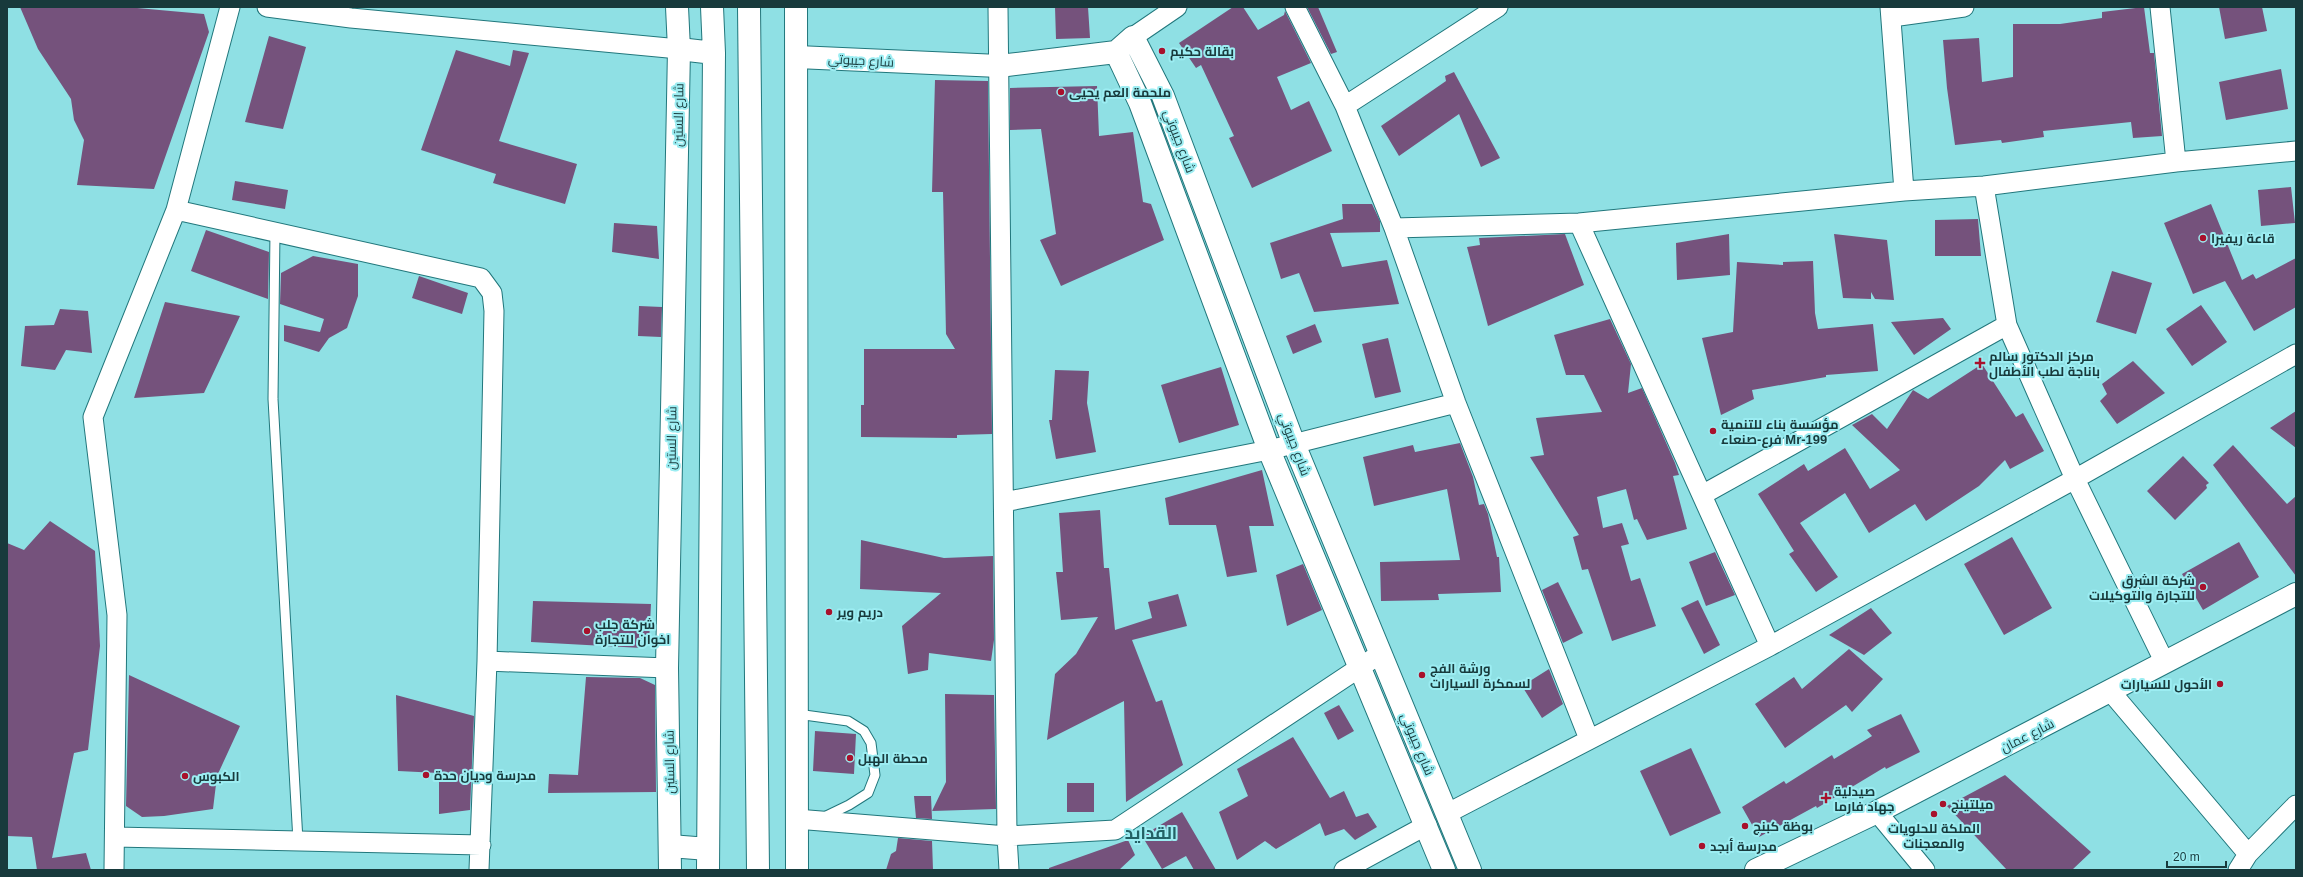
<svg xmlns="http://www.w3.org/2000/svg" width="2303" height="877" font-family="Arial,Cairo,sans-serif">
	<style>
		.building { fill: #75527c }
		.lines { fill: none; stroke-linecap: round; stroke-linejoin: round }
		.service-casing { stroke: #21777c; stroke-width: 11 }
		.minor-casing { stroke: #21777c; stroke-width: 21 }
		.tertiary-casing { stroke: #21777c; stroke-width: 24 }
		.primary-casing { stroke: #21777c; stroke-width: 24 }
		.trunk-casing { stroke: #21777c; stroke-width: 24 }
		.service { stroke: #fff; stroke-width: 9 }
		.minor { stroke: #fff; stroke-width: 19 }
		.tertiary { stroke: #fff; stroke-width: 22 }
		.primary { stroke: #fff; stroke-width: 22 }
		.trunk { stroke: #fff; stroke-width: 22 }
		.poi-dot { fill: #a8112c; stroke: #9cedf2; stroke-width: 1.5 }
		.labels { text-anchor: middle; stroke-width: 4; stroke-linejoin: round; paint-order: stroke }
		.poi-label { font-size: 13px; font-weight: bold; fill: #183a3c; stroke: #9cedf2; text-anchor: start }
		.street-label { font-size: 13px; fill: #183a3c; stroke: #9cedf2 }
		.district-label { font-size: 17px; font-weight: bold; fill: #236165; stroke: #9cedf2 }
	</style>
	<rect width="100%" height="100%" fill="#8fe0e4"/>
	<!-- building -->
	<path class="building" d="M20,7H126L204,14L209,32L154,189L77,185L84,140L74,120L71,99L38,49Z
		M1055,7H1088L1090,38L1056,39Z
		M1233,7H1243L1258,30L1284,15L1285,11L1311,63L1277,77L1291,110L1309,101L1332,151L1252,188L1229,138L1234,136L1201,65L1196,68L1179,43Z
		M1307,7H1318L1337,52L1331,54Z
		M2144,7L2150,53H2154L2162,136L2133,138L2131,122L2043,131L2044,137L2002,143L2001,140L1955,145L1947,88L1943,40L1979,38L1982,82L2013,77V24H2060L2102,18V12Z
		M2219,7H2262L2267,31L2225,39Z
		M269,36L306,47L283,129L245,122Z
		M456,50L510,66L513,50L529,53L499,141L577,164L565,204L493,183L496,174L421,150Z
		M2281,69L2288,109L2226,120L2219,82Z
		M1454,72L1500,158L1481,167L1459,114L1399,156L1381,126L1446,81L1445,76Z
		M935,80L988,81L992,434L957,435V438L861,437V405H864V349H955L946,334L943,192H932Z
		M1097,86L1099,136L1133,132L1143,202L1151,204L1164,240L1061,286L1040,240L1056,234L1041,129L1010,130V88Z
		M235,181L288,190L285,209L232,200Z
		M2291,187L2295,223L2261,226L2258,190Z
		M1342,204H1372L1380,221V232L1330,233L1342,267L1387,260L1399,304L1314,312L1299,273L1281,279L1270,243L1343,219Z
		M2211,204L2242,280L2253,274L2256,279L2296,258V307L2254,331L2225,281L2193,294L2164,223Z
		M1978,219L1981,256H1935V220Z
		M614,223L657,226L659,259L612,252Z
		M206,230L269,252L268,299L191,271Z
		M1565,234L1584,285L1488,326L1467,247L1480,245L1479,238Z
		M1729,234L1730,275L1677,280L1676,243Z
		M1834,234L1887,240L1894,300L1875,299L1871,292V299L1843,298Z
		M313,256L358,264V296L347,328L329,338L319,352L284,341V325L320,332L324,319L280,304L281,273Z
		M1813,261L1815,313L1818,329L1873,324L1878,371L1826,375V377L1752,390L1754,399L1721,415L1702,338L1733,332L1737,262L1783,265V262Z
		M2112,271L2152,283L2136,334L2096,322Z
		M419,276L468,293L462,314L412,298Z
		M165,302L240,316L204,393L134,398Z
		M2201,305L2227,342L2192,366L2166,329Z
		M639,306L662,307L661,337L638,336Z
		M60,309L88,311L92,353L66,350L55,370L21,366L25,326L54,325Z
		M1943,318L1951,329L1914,355L1891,322Z
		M1610,319L1631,364L1628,393L1642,388L1675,463L1679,475L1673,476L1687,529L1647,540L1637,519L1634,520L1626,489L1597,497L1603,528L1622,523L1629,544L1621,546L1631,581L1640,578L1656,626L1612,641L1588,569L1582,570L1573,537L1579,535L1530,457L1544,455L1536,418L1602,412L1584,375H1566L1554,335Z
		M1315,324L1322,342L1293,354L1286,336Z
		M1388,338L1401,392L1375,398L1362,344Z
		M2133,361L2165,393L2117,424L2100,401L2107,394L2102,384Z
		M1982,364L2016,417L2023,413L2044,451L2010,469L2005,460L1979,486L1926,521L1915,504L1869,533L1845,493L1800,523L1838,577L1816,592L1789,554L1794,551L1758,494L1804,464L1808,471L1845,448L1870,489L1900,470L1852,425L1872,414L1887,429L1913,390L1928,399Z
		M1221,367L1239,425L1179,443L1161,385Z
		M1055,370L1089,371L1087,403L1096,452L1056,459L1049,420H1052Z
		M2296,411V448L2270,428Z
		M1460,443L1473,477L1479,505L1484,504L1488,514L1497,557H1499L1501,592L1438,594L1439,600L1381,601L1380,562L1460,560L1447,489L1374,506L1363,457L1413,445L1415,452Z
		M2233,445L2287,504L2296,496V576L2213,465Z
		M2183,456L2209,483L2206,485L2207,488L2175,520L2147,491Z
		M1262,470L1274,526H1249L1257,572L1227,577L1216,525H1169L1165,498Z
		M1100,510L1104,568H1109L1115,630L1152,618L1148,602L1178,594L1187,626L1132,640L1156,702L1162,700L1183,765L1126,802L1124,701L1047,740L1055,674L1076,654L1098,617L1061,620L1056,572H1063L1059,513Z
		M50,521L95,551L100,646L88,750L74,753L52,858L86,853L91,870H37L32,837L7,836V543L24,550Z
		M2012,537L2052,608L2004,635L1964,564Z
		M861,540L944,558L993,556L994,640L991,661L929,653L928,670L908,674L902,626L941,593L860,589Z
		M2239,542L2259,577L2203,610L2182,574Z
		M1715,552L1735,595L1706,606L1689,562Z
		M1303,564L1322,610L1287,626L1276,575Z
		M1558,582L1583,633L1563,643L1542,590Z
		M1698,600L1720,645L1704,654L1681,608Z
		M533,601L651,604L649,643L642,648L531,642Z
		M1871,608L1892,633L1864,655L1829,635Z
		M1849,649L1883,679L1852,712L1846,705L1785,748L1755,704L1794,677L1802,689Z
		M1549,669L1563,704L1542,718L1522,686Z
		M129,675L240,726L217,776L213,809L164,816L142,817L126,806Z
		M586,677L640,678L655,685L656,792L548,793L549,774L578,775Z
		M945,694L994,695L996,809L932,811L946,782Z
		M396,695L474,716L470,810L439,814V773L398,771Z
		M1339,705L1354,731L1338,740L1324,713Z
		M1901,714L1920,752L1886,769L1885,767L1817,808L1816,806L1759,837L1742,807L1784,781L1786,784L1832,755L1834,759L1872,736L1867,730Z
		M815,731L856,734L854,774L813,771Z
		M1293,737L1330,798L1344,791L1356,817L1368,813L1377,827L1355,840L1344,829L1325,836L1320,823L1276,849L1265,841L1237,860L1219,812L1248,796L1237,769Z
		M1691,748L1721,813L1670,836L1640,771Z
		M2005,775L2091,852L2072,870H2007L1947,806Z
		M1067,783H1094V812H1067Z
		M914,796H931L932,819L916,818Z
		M1182,812L1216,870H1194L1186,856L1162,869L1142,836Z
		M898,838L932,841L933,870H886L891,854L896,851Z
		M1128,840L1135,855L1119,870H1049V868Z"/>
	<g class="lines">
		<defs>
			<path id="service" d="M275,232L273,399L298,841
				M797,714L848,721L864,731L871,743L875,775L868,793L849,805L822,818"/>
			<path id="minor" d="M267,7L351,18L679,49
				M998,7L1007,836L1009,870
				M1295,7L1345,106L1394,228L1456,403L1589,739
				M1890,7L1904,191
				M2160,7L2176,162
				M1892,17L1964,7
				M1133,37L1177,7
				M1345,106L1498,7
				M1984,186L2007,325L2075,479L2165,663
				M176,210L481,278L492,293L494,311L487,661L479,870
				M1579,223L1770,646
				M1394,228L1579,223L1904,191L1984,186L2176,162L2296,151
				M1702,495L2007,325
				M1004,502L1269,450L1456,403
				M487,661L667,668
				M2111,692L2248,854
				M1877,812L1925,870
				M1448,813L1770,646L2075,479L2296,354
				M796,819L1007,836L1115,830L1380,654
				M115,837L481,845
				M114,870L117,615L93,417L176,210L230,7
				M1344,870L1427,825
				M2238,870L2248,854L2296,805"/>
			<path id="tertiary" d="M1116,52L1140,103L1269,450L1444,870
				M797,57L999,66L1116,52L1133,37L1163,96L1294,444L1470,870
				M1756,870L1877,812L2296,594"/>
			<path id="primary" d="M796,7L797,870
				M670,870L667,668L679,49L677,7"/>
			<path id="trunk" d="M749,7L758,870
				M679,49L714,53
				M670,846L708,849
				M708,870L714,53L712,7"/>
		</defs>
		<!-- service casing -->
		<use href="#service" class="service-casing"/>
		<!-- minor casing -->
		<use href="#minor" class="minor-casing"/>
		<!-- tertiary casing -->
		<use href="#tertiary" class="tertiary-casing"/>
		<!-- primary casing -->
		<use href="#primary" class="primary-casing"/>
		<!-- trunk casing -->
		<use href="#trunk" class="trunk-casing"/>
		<!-- service -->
		<use href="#service" class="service"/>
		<!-- minor -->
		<use href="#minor" class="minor"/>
		<!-- tertiary -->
		<use href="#tertiary" class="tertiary"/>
		<!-- primary -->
		<use href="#primary" class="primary"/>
		<!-- trunk -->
		<use href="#trunk" class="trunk"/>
	</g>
	<!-- markers -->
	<g class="poi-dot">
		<circle cx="1162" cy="51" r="4"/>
		<circle cx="1061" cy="92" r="4"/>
		<circle cx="2203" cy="238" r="4"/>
		<path d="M1978 357h4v4h4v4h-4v4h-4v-4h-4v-4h4z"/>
		<circle cx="1713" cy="431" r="4"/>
		<circle cx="2203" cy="587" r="4"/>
		<circle cx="829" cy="612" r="4"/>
		<circle cx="587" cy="631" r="4"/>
		<circle cx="1422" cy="675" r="4"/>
		<circle cx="2220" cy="684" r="4"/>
		<circle cx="850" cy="758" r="4"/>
		<circle cx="426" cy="775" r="4"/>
		<circle cx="185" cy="776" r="4"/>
		<path d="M1824 792h4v4h4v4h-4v4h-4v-4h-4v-4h4z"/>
		<circle cx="1943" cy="804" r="4"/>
		<circle cx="1934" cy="814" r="4"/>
		<circle cx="1745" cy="826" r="4"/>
		<circle cx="1702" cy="846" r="4"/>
	</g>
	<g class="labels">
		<!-- poi labels -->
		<g class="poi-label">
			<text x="1170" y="56">بقالة حكيم</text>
			<text x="1069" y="97">ملحمة العم يحيى</text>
			<text x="2211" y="243">قاعة ريفيرا</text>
			<text x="1989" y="361">مركز الدكتور سالم<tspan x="1989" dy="15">باناجة لطب الأطفال</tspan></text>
			<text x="1721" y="429">مؤسسة بناء للتنمية<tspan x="1721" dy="15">فرع-صنعاء Mr-199</tspan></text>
			<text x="2195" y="585" text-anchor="end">شركة الشرق<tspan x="2195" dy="15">للتجارة والتوكيلات</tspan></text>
			<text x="837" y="617">دريم وير</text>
			<text x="595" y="629">شركة جلب<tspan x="595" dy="15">اخوان للتجارة</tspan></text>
			<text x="1430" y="673">ورشة الفج<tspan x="1430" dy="15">لسمكرة السيارات</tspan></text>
			<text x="2212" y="689" text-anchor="end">الأحول للسيارات</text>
			<text x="858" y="763">محطة الهبل</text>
			<text x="434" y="780">مدرسة وديان حدة</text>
			<text x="193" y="781">الكبوس</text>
			<text x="1834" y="796">صيدلية<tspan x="1834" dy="15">جهاد فارما</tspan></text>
			<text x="1951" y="809">ميلتينج</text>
			<text x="1753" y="831">بوظة كبنج</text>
			<text x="1934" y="833" text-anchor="middle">الملكة للحلويات<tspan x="1934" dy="15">والمعجنات</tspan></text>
			<text x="1710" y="851">مدرسة أبجد</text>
		</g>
		<!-- street labels -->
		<g class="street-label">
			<text transform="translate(861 60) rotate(3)" y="5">شارع جيبوتي</text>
			<text transform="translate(678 115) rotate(-89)" y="5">شارع الستين</text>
			<text transform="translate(1180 141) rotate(69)" y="5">شارع جيبوتي</text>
			<text transform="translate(671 438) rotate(-89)" y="5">شارع الستين</text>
			<text transform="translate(1295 444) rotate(69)" y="5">شارع جيبوتي</text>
			<text transform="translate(2027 735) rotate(-27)" y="5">شارع عمان</text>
			<text transform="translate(1418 744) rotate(67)" y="5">شارع جيبوتي</text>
			<text transform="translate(669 762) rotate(-91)" y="5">شارع الستين</text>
		</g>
		<!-- district labels -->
		<g class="district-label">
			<text x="1151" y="839">القدايد</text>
		</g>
	</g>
	<!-- border -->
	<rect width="2303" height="877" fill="none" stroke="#183a3c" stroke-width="16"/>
	<!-- scale -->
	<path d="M2167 861v6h59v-6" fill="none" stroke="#183a3c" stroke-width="2"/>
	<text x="2173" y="861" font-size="12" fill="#183a3c" stroke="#9cedf2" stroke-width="3" paint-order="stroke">20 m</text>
</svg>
